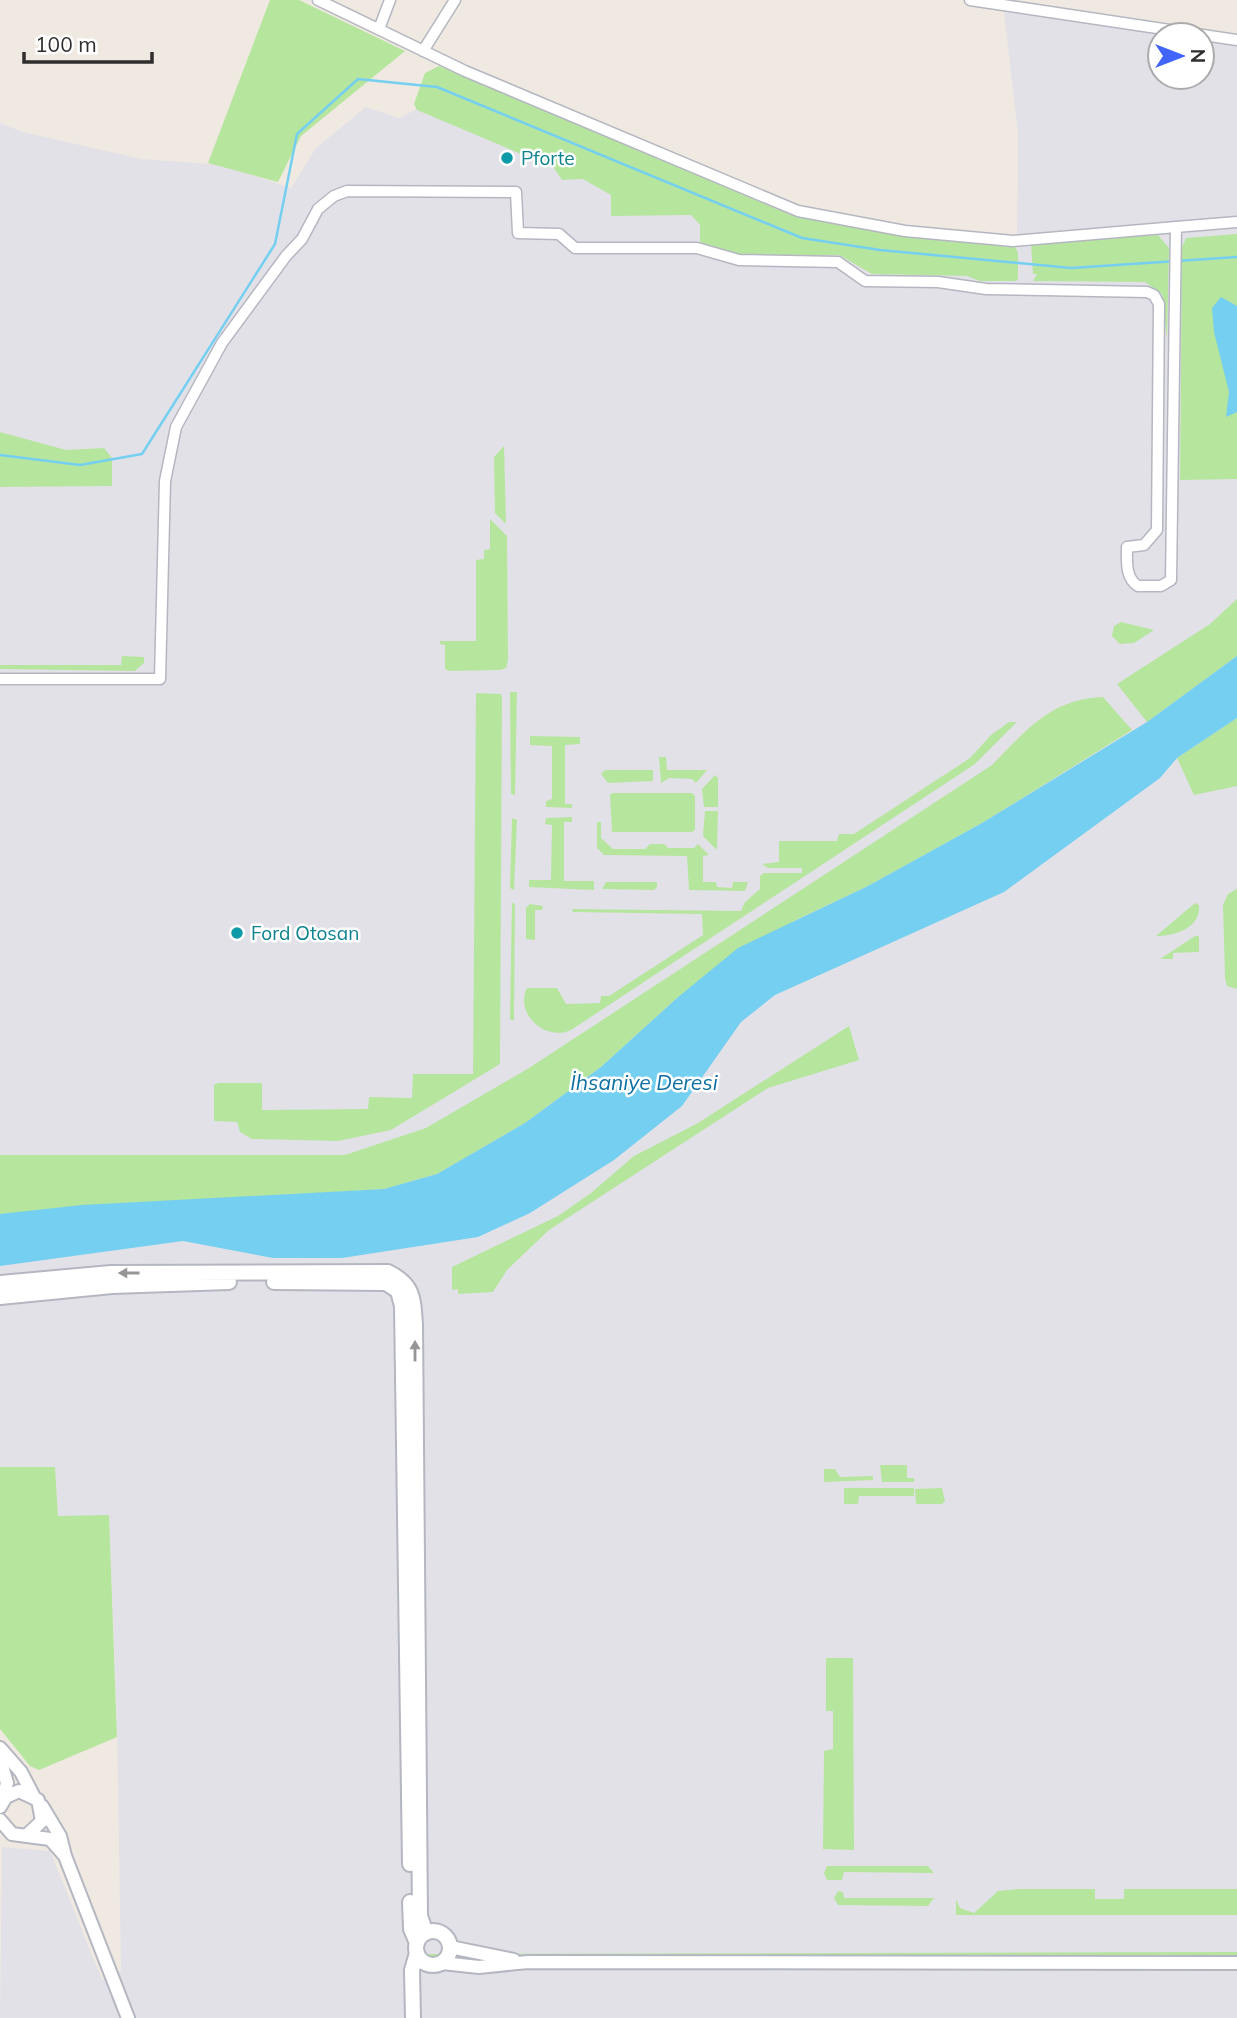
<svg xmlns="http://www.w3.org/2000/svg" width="1237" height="2018" font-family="Mulish,sans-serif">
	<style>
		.industrial { fill: #e3e1e8; fill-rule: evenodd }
		.green { fill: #b6e59e }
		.water { fill: #75cff0 }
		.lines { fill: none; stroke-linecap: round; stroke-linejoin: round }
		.stream { stroke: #75cff0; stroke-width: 2.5 }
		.minor-casing { stroke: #b4b7c1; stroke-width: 13 }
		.tertiary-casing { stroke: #b4b7c1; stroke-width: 16 }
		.secondary-casing { stroke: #b4b7c1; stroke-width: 18 }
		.minor { stroke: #fff; stroke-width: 10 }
		.tertiary { stroke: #fff; stroke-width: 12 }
		.secondary { stroke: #fff; stroke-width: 14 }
		.oneway { fill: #969696 }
		.culture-dot { fill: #0f9aa8; stroke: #fff; stroke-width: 2.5 }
		.labels { text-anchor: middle; stroke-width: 5; stroke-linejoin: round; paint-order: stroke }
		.culture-label { font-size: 19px; fill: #0d838f; stroke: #fff; text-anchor: start }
		.water-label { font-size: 21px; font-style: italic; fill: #0d6fa3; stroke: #fff }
	</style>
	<rect width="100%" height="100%" fill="#efe9e1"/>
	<!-- industrial -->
	<path class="industrial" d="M1003,4L1237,40V2018H0L2,1847L50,1851L102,1980L121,1971L117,1723L109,1516L58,1517L55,1467H0V123L23,132L141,159L223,165L291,188L316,148L366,107L399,118L415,110L427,74L790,218L892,237L1017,249L1018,134ZM1160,35H1202V77H1160Z"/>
	<!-- green -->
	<path class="green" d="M270,0H299L405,51L301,136L278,182L208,163Z
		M439,66L791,215L911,235L1014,244L1018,253V279L1016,281H980L967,276L872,274L839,255H735L700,242V225L691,215L611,216V195L583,179L562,180L554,168L417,110L414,104L425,73Z
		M1237,234V479L1180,480L1182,247L1186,238Z
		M1158,235L1169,248L1167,340L1162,294L1145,282L1033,281L1037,274H1033L1031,243Z
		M0,432L66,450L104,448L112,458V486L0,487Z
		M504,446L506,524L495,513L494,457Z
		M490,519L507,536L508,661L506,668L500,670L449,671L445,669V645L440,644V641H476V560L484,559V550L490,549Z
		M1237,599V656L1147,722L1117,684L1210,624Z
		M1121,622L1154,630L1134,643L1120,644L1112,636L1114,626Z
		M122,656L144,657V663L135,671L0,669V665H121Z
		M510,692H517L515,795L511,794Z
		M476,693L501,694L502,698L500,1064L391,1130L338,1141L252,1139L240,1132L237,1122L214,1121V1085L218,1083H262V1110L368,1109L369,1097L412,1098L413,1074H473Z
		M1103,697L1132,730L982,823L868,886L796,920L677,998L601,1067L525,1123L437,1174L384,1189L0,1214V1155H345L426,1128L529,1068L992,765C1027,730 1050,699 1103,697Z
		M1237,718V786L1194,795L1177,758Z
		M1009,722H1017L975,764L571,1030C546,1042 514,1014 527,988H557L566,1004L600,1003L601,996H609L703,935L702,914L573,912L572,909L741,911L745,902L760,889V876L764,873H802V868H768L762,864L779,862V841H837L839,834H854L970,758L991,735Z
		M530,736L580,737V744L565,745V804H572V808L546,807V801L552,799V746L530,745Z
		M659,757H666L667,770H707L696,783L692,779L669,778L661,783Z
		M605,770H653V781L608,783L601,774Z
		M715,775L718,778V807H704L702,789Z
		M613,793H692L695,796V830L692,832H612L610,795Z
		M705,811H718L717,850L703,836Z
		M572,817V822H564V881H594V890L529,887V880H551L552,825L545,824L546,818Z
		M512,818L517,820L514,890L510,888Z
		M597,822H601V838L613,849H645L650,844H664L668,848H694L698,844L709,855L703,856V882H716L717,887L732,888L733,882H748L745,891L689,890L687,856L604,855L597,848Z
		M606,882H657V887L654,890L602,889Z
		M1237,889V989L1227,986L1225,978L1223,905L1228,894Z
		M512,902L515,905L514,1021L510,1019Z
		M1195,903L1199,905C1201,928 1175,936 1156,936Z
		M530,904L543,906L542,910H535V940L526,939V908Z
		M1195,936H1199V952L1173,953V959H1160Z
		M849,1026L859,1060L768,1088L549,1230L507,1270L493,1292L458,1294V1289L452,1290V1267L558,1216L591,1193L634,1156L698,1123Z
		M880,1465H907V1478H914V1482H882Z
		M0,1467H55L58,1516L109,1515L117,1737L39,1770L30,1766L0,1729Z
		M824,1469H835L840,1477L873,1476V1480L824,1482Z
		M844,1488H914V1496H859L858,1504H844Z
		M942,1488L945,1501L942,1504H916L915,1489Z
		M826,1658H853L854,1850L823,1849L824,1751L833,1749V1711H826Z
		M827,1866H928L934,1873L844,1872L842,1880H827L824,1873Z
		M1019,1889H1095V1899H1124V1889H1237V1915H956V1899L960,1908L974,1913L998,1891Z
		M838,1891L843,1892L844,1898H934L928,1906L838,1905L834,1898Z
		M1237,1952V1967L426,1960V1954Z"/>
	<!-- water -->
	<path class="water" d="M1221,297L1237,306V412L1226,417L1229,392L1214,332L1212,308Z
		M1237,656V718L1177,758L1160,778L1004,892L775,995L741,1022L682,1106L614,1160L530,1213L478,1237L342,1258H273L183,1241L0,1266V1214L82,1205L384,1189L437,1174L525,1123L601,1067L677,998L738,948L868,886L982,823L1147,722Z"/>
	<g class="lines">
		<!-- stream -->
		<path class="stream" d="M0,455L80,465L142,454L275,244L297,134L358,79L437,87L802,238L880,250L1071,268L1237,257"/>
		<defs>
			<path id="minor" d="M970,0L1237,40
				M379,29L390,0
				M423,51L455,0
				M1176,227L1237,222
				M0,679H160L165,481L176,427L222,343L286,256L302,239L318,209L334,196L347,191L516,192L518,233L559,234L575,248H697L739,260L838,262L865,281L938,282L986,289L1147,292L1154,295L1159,304L1157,530L1144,545L1127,547C1127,561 1125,578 1138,586H1161L1171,580L1176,227L1013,241L905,231L798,211L465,71L318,0"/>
			<path id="tertiary" d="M0,1748L21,1772L33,1795
				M0,1759L7,1783L2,1803
				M0,1807L6,1797L19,1791L38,1800L42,1821L27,1835
				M0,1820L12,1834L50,1839L65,1856L60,1836L42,1806
				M65,1856L128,2018
				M450,1947L514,1960
				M442,1963L479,1967L528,1962L1237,1963"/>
			<path id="secondary" d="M274,1282L386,1283L398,1291L402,1306L410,1864
				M0,1283L111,1273L388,1272C414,1285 413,1298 415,1324L420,1916L426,1933
				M0,1297L112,1286L229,1282
				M410,1902L411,1929L417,1943
				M416 1948a17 17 0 1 1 34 0a17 17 0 1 1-34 0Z
				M413,2018L412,1970L417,1953"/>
		</defs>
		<!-- minor casing -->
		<use href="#minor" class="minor-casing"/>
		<!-- tertiary casing -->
		<use href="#tertiary" class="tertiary-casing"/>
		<!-- secondary casing -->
		<use href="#secondary" class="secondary-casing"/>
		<!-- minor -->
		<use href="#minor" class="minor"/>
		<!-- tertiary -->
		<use href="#tertiary" class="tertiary"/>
		<!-- secondary -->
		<use href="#secondary" class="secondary"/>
	</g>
	<!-- one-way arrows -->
	<defs><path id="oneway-solid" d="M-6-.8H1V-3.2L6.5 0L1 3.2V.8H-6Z" transform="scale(1.75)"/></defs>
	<g class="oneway">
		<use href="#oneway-solid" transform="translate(129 1273) rotate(180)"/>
		<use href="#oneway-solid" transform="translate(415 1351) rotate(-90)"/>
	</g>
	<!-- markers -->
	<g class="culture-dot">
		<circle cx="507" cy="158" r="7"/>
		<circle cx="237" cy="933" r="7"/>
	</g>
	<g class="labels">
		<!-- culture labels -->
		<g class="culture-label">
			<text x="521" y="165">Pforte</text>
			<text x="251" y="940">Ford Otosan</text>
		</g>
		<!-- water labels -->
		<g class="water-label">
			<text x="644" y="1090">İhsaniye Deresi</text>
		</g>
	</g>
	<!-- north arrow -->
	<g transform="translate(1181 56) rotate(90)"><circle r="33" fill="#ffffff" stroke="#ababab" stroke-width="2"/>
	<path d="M0-5L12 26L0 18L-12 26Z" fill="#4264fb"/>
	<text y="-10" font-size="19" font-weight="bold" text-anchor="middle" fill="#2e2e2e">N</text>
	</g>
	<!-- scale -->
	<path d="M24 52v10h128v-10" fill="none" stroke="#2e2e2e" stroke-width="3.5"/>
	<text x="35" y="52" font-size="21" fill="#2e2e2e" stroke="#ffffff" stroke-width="5" paint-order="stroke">100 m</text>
</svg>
